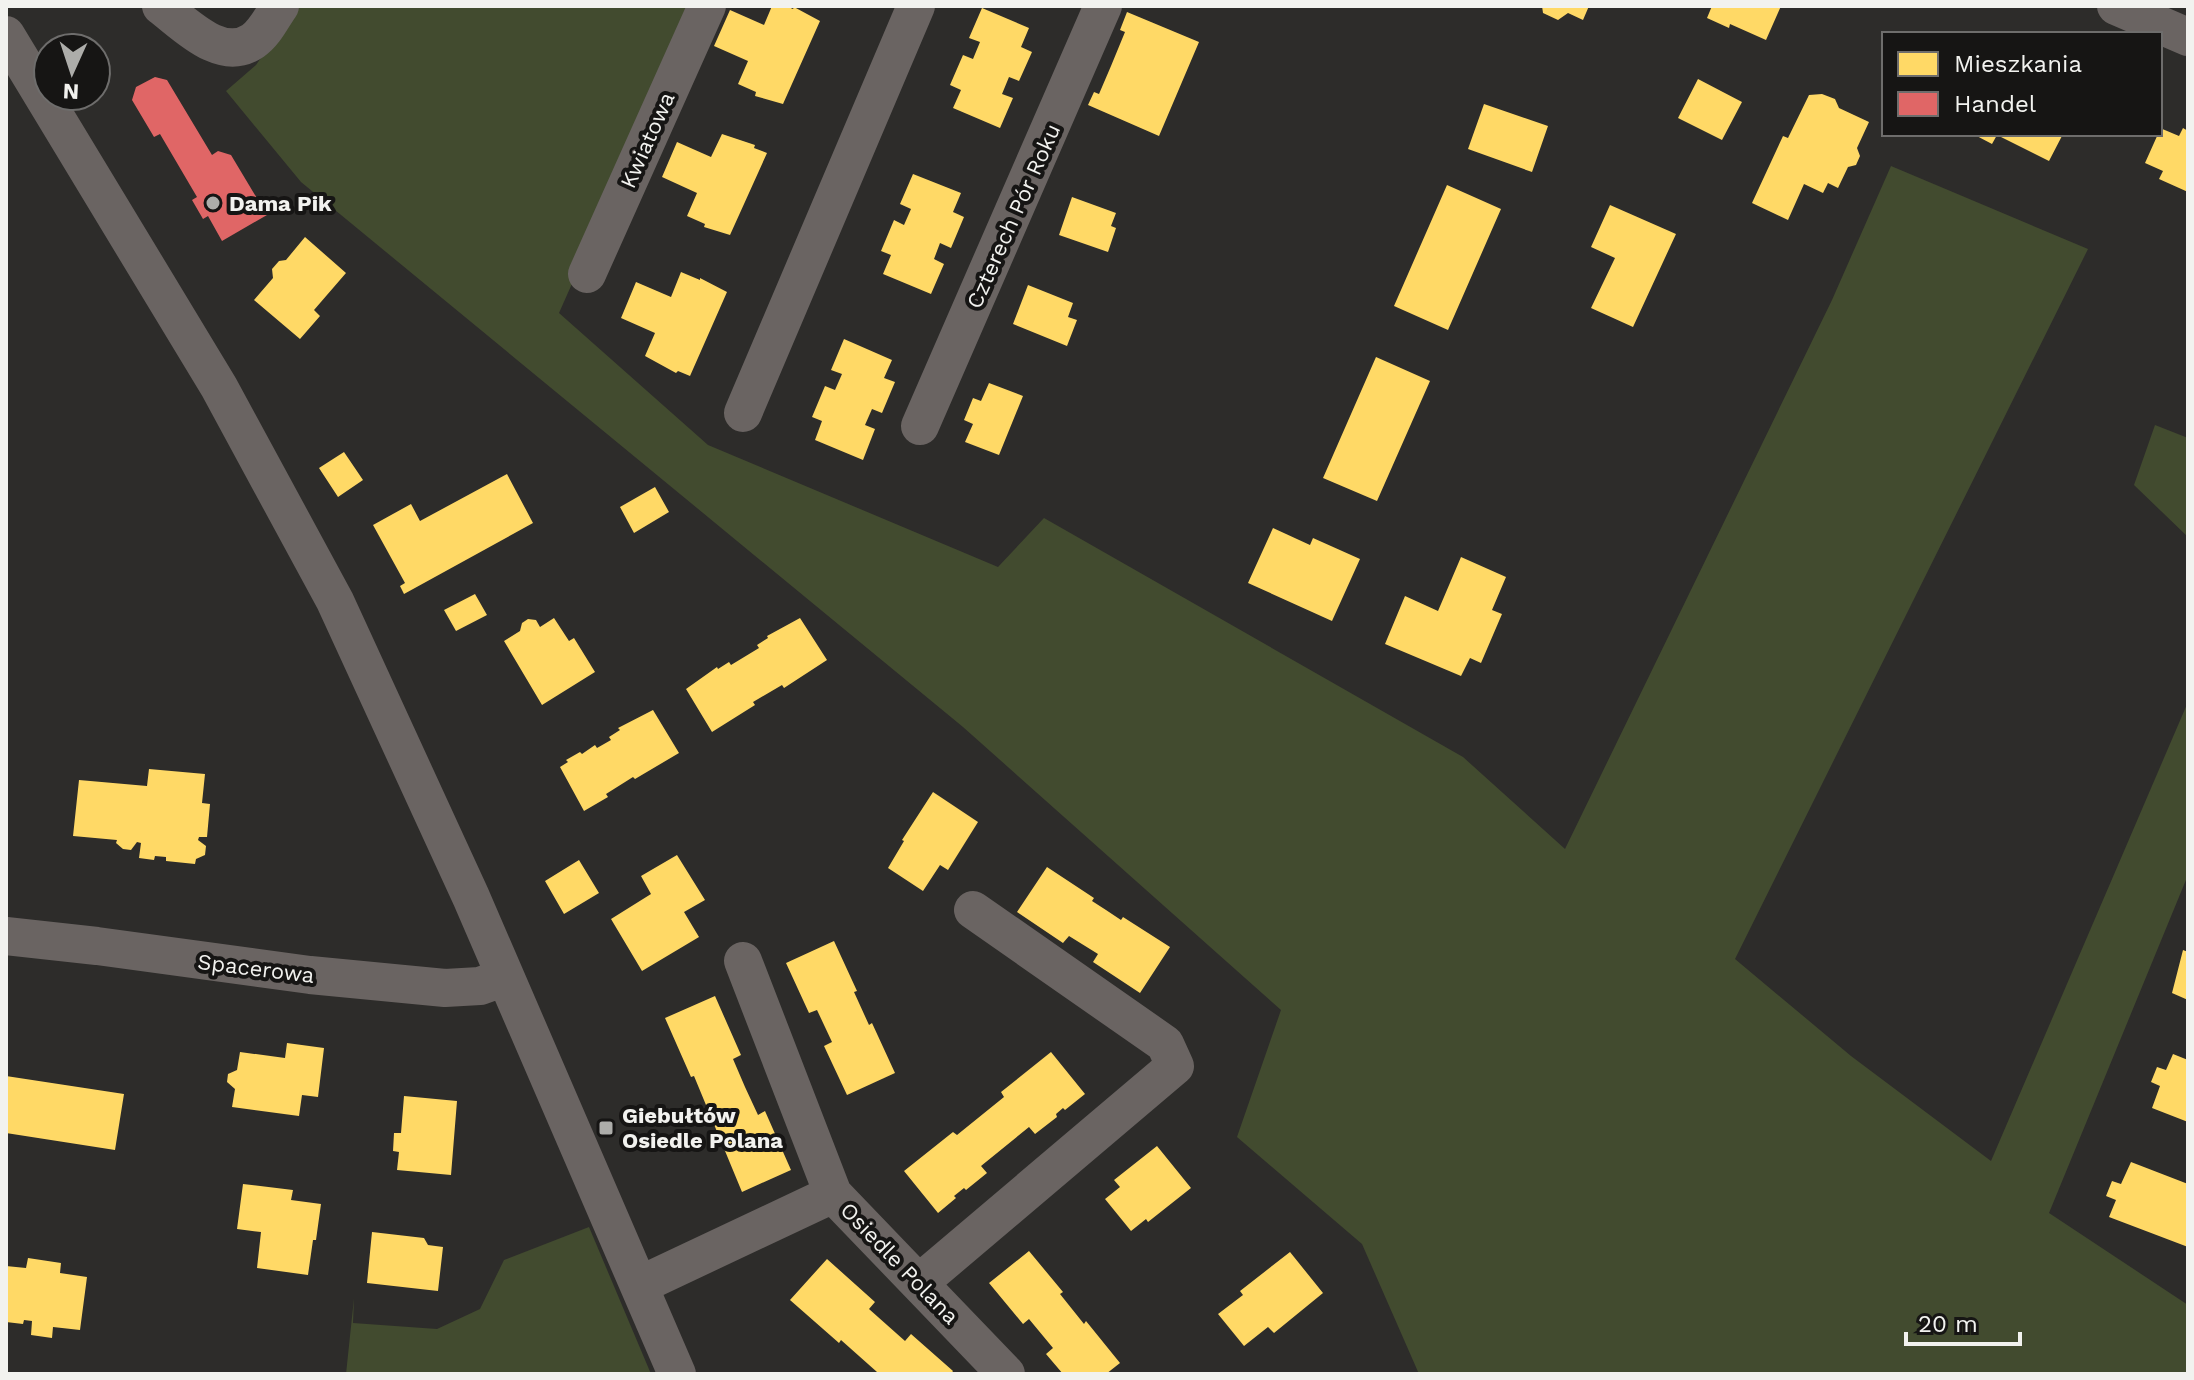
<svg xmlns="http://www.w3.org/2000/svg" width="2194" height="1380" font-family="'Work Sans',sans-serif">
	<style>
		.green { fill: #424b2f }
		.homes { fill: #ffd966 }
		.shops { fill: #e06666 }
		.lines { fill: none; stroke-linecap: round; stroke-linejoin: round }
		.minor { stroke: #6a6462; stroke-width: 38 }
		.poi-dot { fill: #adadaa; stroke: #161514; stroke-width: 3 }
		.labels { text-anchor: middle; stroke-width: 8; stroke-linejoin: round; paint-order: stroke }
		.street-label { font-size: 22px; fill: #f2f2ef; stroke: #161514 }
		.poi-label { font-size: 22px; font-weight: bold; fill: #f2f2ef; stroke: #161514; text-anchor: start }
	</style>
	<rect width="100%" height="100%" fill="#2d2c2a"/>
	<!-- green -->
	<path class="green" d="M297,6H695L559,313L708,445L998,567L1044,518L1463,757L1565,849L1832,300L1891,166L2088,249L1735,959L1851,1056L1991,1161L2188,702V875L2049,1213L2188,1305V1374H1419L1362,1244L1237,1137L1281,1010L963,727L301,182L226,91L256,65Z
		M2155,425L2188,438V537L2134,485Z
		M589,1227L651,1374H346L354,1298L353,1323L437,1329L480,1309L504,1260Z"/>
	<!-- homes -->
	<path class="homes" d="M772,6H786L793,9L794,7L820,21L783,104L755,96L756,92L738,84L748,61L714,46L730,10L764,25Z
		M1542,6H1589L1583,20L1568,13L1558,20L1543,13Z
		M1712,6H1781L1766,40L1730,24L1729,28L1707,18Z
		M982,8L1029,28L1021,47L1032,52L1019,81L1009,77L1002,94L1013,98L1000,128L953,108L961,90L950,85L963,55L973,59L980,42L969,38Z
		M1127,12L1199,42L1159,136L1088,105L1094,92L1099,94L1111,66L1125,32L1120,30Z
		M1698,79L1742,102L1722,140L1678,118Z
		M1822,94L1835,99L1839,108L1869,122L1857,148L1860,156L1856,165L1848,167L1838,188L1828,183L1823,193L1804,184L1788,220L1752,203L1783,136L1788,138L1809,95Z
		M1484,104L1548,126L1532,172L1468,149Z
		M2160,128L2179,136L2183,128L2188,131V192L2159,179L2163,171L2145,163L2158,134H2160Z
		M722,134L755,145L754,148L767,153L730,235L704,227L705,224L687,216L697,193L662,177L677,142L711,157Z
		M1973,134H2063L2049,161L1997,135L1992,144Z
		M913,174L961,193L953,212L964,217L951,248L940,243L934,259L944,264L931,294L883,274L891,255L881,251L894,220L904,225L911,209L900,204Z
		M1447,185L1501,209L1448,330L1394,306Z
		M1072,197L1116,213L1111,226L1116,228L1108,252L1059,235Z
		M1610,205L1676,234L1633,327L1591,308L1615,258L1591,247Z
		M305,237L346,273L314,310L320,316L300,339L254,300L273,278L272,269L279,261L286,260Z
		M681,272L700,280V278L727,292L690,376L678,371L676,373L645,356L655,333L621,318L636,282L671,297Z
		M1028,285L1073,303L1068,317L1077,320L1067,346L1013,324Z
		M844,339L892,360L884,378L895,382L882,413L872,409L865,425L875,429L863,460L815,440L822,421L812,417L825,386L835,390L842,374L831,370Z
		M1376,357L1430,381L1377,501L1323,478Z
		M989,383L1023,396L999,455L965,442L973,424L964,420L973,398L981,401Z
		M344,452L363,480L338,497L319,468Z
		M507,474L533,523L404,594L400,586L405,583L373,525L411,504L420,521Z
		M655,487L669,512L634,533L620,507Z
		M1273,528L1310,545L1313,538L1360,559L1332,621L1248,583Z
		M1461,557L1506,577L1492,610L1502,614L1481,663L1470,658L1461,676L1385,644L1405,596L1438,611Z
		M475,594L487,615L456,631L444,610Z
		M554,618L569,641L574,638L595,672L542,705L504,641L520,631L522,623L528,619L536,620L540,627Z
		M800,618L827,660L784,688L782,685L753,702L755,705L712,732L686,689L717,667L718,669L729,662L731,665L759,648L757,645L768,638L767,636Z
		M653,710L679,753L635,779L633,777L606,794L608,797L584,811L560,767L568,762L566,760L580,752L582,754L595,745L597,748L611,740L609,737L620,730L618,728Z
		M149,769L205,774L202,803L210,804L207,837H199L198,840L206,846L205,855L196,859L195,864L166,861V857L155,856L154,860L139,858L141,843L137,842L131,850L123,849L116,843L117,840L73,836L79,780L147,786Z
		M933,792L978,822L948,870L940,865L923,891L888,868L904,841L902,840Z
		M677,855L705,900L684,912L699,937L642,971L611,919L651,894L641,876Z
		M579,860L599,893L564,914L545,881Z
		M1047,867L1094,898L1092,901L1106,910L1121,920L1123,917L1170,947L1140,993L1093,962L1098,954L1069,936L1063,943L1017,912Z
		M834,941L857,991L854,992L869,1025L872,1023L895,1073L847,1095L824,1046L832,1042L817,1010L809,1013L786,963Z
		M2183,950L2188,952V1000L2172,993Z
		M715,996L741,1055L733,1059L745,1087L758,1115L765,1111L791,1170L742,1192L694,1076L691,1077L665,1018Z
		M287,1043L324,1048L318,1097L302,1095L299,1116L232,1107L235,1089L227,1082L228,1074L237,1070L240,1052L285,1058Z
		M1051,1052L1085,1094L1065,1110L1063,1108L1056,1114L1057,1117L1035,1134L1029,1127L981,1166L987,1173L966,1190L964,1188L954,1196L956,1198L938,1213L904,1171L953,1132L957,1135L1004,1097L1001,1092Z
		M2173,1054L2188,1060V1122L2152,1108L2160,1086L2151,1082L2157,1067L2166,1070Z
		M6,1076L124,1094L115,1150L6,1133Z
		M404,1096L457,1101L451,1175L397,1170L399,1152L393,1151L394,1133H401Z
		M1157,1146L1191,1188L1148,1222L1146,1219L1131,1231L1105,1199L1120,1187L1114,1180Z
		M2131,1162L2188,1184V1247L2109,1217L2116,1200L2106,1196L2112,1181L2121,1184Z
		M243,1184L293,1190L291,1200L321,1204L316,1240H313L308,1275L257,1268L261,1232L237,1229Z
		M372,1232L424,1238L428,1245L443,1247L438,1291L367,1283Z
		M1029,1251L1063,1292L1060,1294L1084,1324L1086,1321L1120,1363L1106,1374H1063L1046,1354L1053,1348L1029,1319L1023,1324L989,1283Z
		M1290,1252L1323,1293L1274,1333L1268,1327L1244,1346L1218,1314L1243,1295L1240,1291Z
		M28,1258L61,1263L60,1273L87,1277L80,1330L53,1327L52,1338L31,1335L32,1321L24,1320L23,1324L6,1322V1266L26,1268Z
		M827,1259L875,1302L869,1309L905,1341L911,1334L953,1371L951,1374H875L877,1372L841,1340L839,1343L790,1300Z"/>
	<!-- shops -->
	<path class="shops" d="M155,77L167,80L212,155L218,151L231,155L267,215L222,241L208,216L203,219L192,200L197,197L160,134L154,137L132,100L136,87Z"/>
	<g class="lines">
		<!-- minor -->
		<path class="minor" d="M161,6C185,24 221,63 253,41C265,33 272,17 280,6
			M2116,6L2188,37
			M6,35L219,387L335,601L471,897L677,1374
			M587,274L707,6
			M743,413L916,6
			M920,426L1103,6
			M6,936L97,946L310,975L445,988L480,986L505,977
			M743,961L833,1194L1006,1374
			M919,1283L1175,1066L1165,1044L973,910
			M640,1285L833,1194"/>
	</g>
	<!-- markers -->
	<g class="poi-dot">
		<circle cx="213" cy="203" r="8"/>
		<rect x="598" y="1120" width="16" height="16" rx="4"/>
	</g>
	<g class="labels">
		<!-- street labels -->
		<g class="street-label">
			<text transform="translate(647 140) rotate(-66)" y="8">Kwiatowa</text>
			<text transform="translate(1013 216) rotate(-66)" y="8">Czterech Pór Roku</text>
			<text transform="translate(256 968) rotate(7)" y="8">Spacerowa</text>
			<text transform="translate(900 1263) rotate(46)" y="8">Osiedle Polana</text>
		</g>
		<!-- poi labels -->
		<g class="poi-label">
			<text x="229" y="211">Dama Pik</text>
			<text x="622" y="1123">Giebułtów<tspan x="622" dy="25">Osiedle Polana</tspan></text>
		</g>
	</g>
	<!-- border -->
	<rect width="2194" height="1380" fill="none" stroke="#f2f2ef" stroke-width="16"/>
	<!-- legend -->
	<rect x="1882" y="32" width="280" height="104" fill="#161514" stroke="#6e6d6c" stroke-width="2"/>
	<rect x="1898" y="52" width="40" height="24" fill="#ffd966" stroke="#6e6d6c" stroke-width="2"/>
	<text x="1954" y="72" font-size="24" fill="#f2f2ef">Mieszkania</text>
	<rect x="1898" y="92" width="40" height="24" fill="#e06666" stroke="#6e6d6c" stroke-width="2"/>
	<text x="1954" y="112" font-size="24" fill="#f2f2ef">Handel</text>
	<!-- north arrow -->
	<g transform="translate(72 72) rotate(183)"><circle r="38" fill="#161514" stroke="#6e6d6c" stroke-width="2"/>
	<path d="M0-6L14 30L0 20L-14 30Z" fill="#adadaa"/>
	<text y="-12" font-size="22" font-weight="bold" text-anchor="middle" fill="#f2f2ef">N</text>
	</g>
	<!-- scale -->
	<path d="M1906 1332v12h114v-12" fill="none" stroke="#f2f2ef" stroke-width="4"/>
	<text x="1918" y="1332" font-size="24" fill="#f2f2ef" stroke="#161514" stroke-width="6" paint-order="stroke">20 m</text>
</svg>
